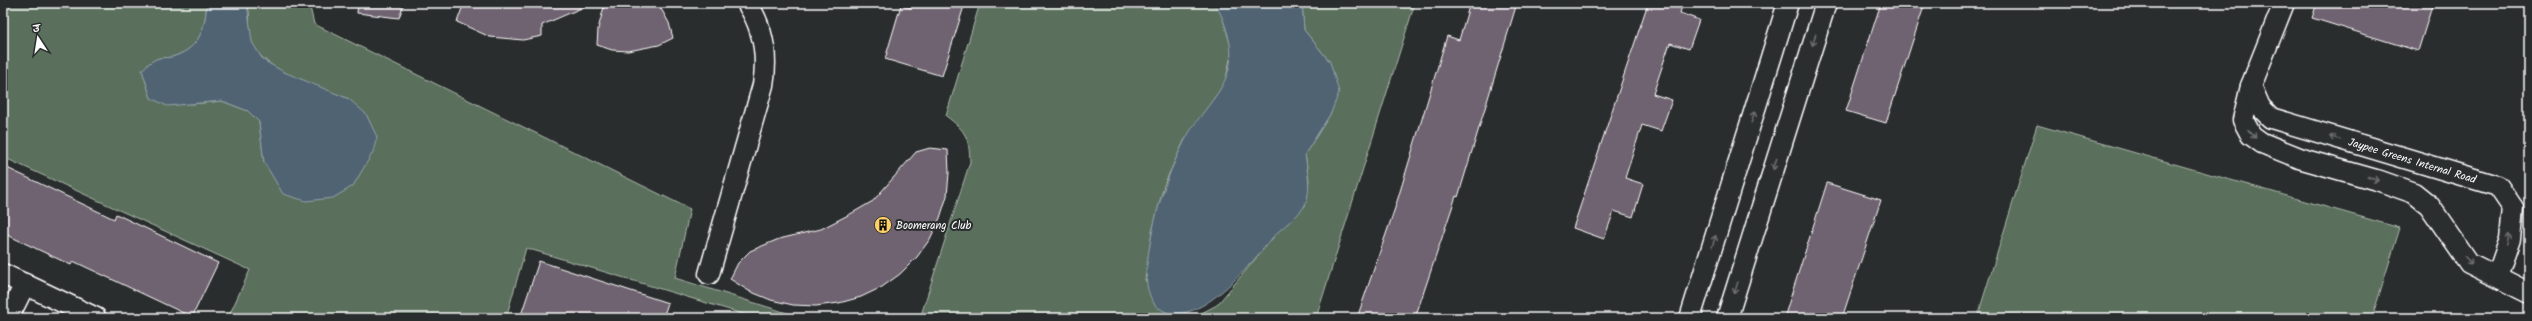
<svg xmlns="http://www.w3.org/2000/svg" width="2532" height="321" font-family="Kalam,'Playpen Sans Deva',sans-serif">
	<style>
		.green { fill: #5a705b; stroke: #acb8ad }
		.water { fill: #4f6372; stroke: #95a1aa }
		.building { fill: #706371; stroke: #fff }
		.lines { fill: none; stroke-linecap: round; stroke-linejoin: round }
		.street-casing { stroke: #fff; stroke-width: 23 }
		.street { stroke: #2a2d2e; stroke-width: 20 }
		.oneway { stroke: #6a6c6d }
		.labels { text-anchor: middle; stroke-width: 4; stroke-linejoin: round; paint-order: stroke }
		.street-label { font-size: 11px; fill: #fff; stroke: #2a2d2e }
		.poi-label { font-size: 11px; fill: #fff; stroke: #2a2d2e; text-anchor: start }
	</style>
	<rect width="100%" height="100%" fill="#2a2d2e"/>
	<filter id="ink" filterUnits="userSpaceOnUse"><feTurbulence type="fractalNoise" baseFrequency=".025" numOctaves="2"/><feDisplacementMap in="SourceGraphic" scale="8" xChannelSelector="R" yChannelSelector="G"/><feConvolveMatrix kernelMatrix="1 2 1 2 8 2 1 2 1" color-interpolation-filters="sRGB"/></filter>
	<g filter="url(#ink)">
		<!-- green -->
		<path class="green" d="M3,3H207C205,25 202,44 180,54C161,63 162,50 142,70L151,98L192,104L222,101L248,111L259,122L264,162L349,99C322,88 263,72 252,43C247,30 252,16 247,3H309L314,24L690,209L675,278L803,318H756L526,248L506,318H228L250,270L3,157Z
			M980,3H1213L1221,12L1232,50L1225,83L1184,141L1164,185L1152,232L1145,280L1174,317L1182,318H920L970,162C969,137 966,131 946,116Z
			M1302,3H1415L1316,318H1192L1217,305L1281,228L1305,206L1309,180L1305,154L1331,113L1330,62L1304,30Z
			M2037,125L2400,228L2372,318H1977Z"/>
		<!-- water -->
		<path class="water" d="M207,3H247L252,42L263,60L284,72L349,99L366,114L377,137L373,152L353,186L333,198L306,201L283,194L264,162L259,122L248,111L222,101L167,106L151,98L142,70C162,50 161,63 180,54C202,44 205,25 207,3Z
			M1213,3H1302L1304,30L1330,62L1339,92L1331,113L1305,154C1307,171 1312,189 1305,205C1301,214 1281,228 1273,237C1252,262 1206,321 1168,313C1164,311 1158,308 1155,305C1143,287 1146,269 1149,250C1155,212 1166,178 1183,144C1201,105 1242,84 1228,35C1224,22 1222,13 1213,3Z"/>
		<!-- building -->
		<path class="building" d="M358,3H404L399,18L357,13Z
			M464,3H593L542,25V36L523,40L490,37L457,22Z
			M605,3H658L669,23L673,38L659,45L628,51L612,50L597,45L598,29Z
			M912,3H965L942,76L885,59L901,5L911,8Z
			M1470,3H1517L1458,197L1456,196L1415,318H1357L1395,208L1447,36L1459,40Z
			M1648,3H1683L1680,13L1699,20L1689,49L1670,43L1653,94L1672,100L1661,131L1642,125L1625,178L1643,184L1633,217L1614,211L1604,239L1573,228Z
			M1881,3H1925L1886,123L1846,111Z
			M2317,3H2433L2418,51L2312,18Z
			M930,148L948,150L949,173L947,196L940,218L930,239L917,257L900,274L882,287L861,297L839,303L816,306L793,305L771,300L749,291L730,279L738,263L750,251L779,239L821,229L854,212L873,201L916,152Z
			M3,166L114,219L116,214L218,263L192,317L73,261L71,265L3,233Z
			M1827,183L1881,200L1842,318H1784Z
			M539,261L668,303L663,318H520Z"/>
		<g class="lines">
			<defs>
				<g id="street">
					<path d="M2284,3L2251,86L2243,120L2251,135L2262,143L2302,159L2380,181L2414,193L2429,205L2469,263L2529,293"/>
					<path id="s1" d="M2251,86L2260,107L2271,118L2498,186L2513,208L2510,239L2497,276"/>
					<path d="M3,274L96,318"/>
					<path d="M709,274L763,85C768,56 764,29 747,3"/>
					<path d="M8,318L25,284"/>
					<path d="M1690,318L1788,3"/>
					<path d="M1727,318L1826,3"/>
				</g>
			</defs>
			<!-- street casing -->
			<use href="#street" class="street-casing"/>
			<!-- street -->
			<use href="#street" class="street"/>
		</g>
		<!-- one-way arrows -->
		<defs><path id="oneway-shaft" d="M-6 0H5M1.5-3L5.5 0L1.5 3" fill="none" stroke-width="1.6" stroke-linecap="round" stroke-linejoin="round"/></defs>
		<g class="oneway">
			<use href="#oneway-shaft" transform="translate(1814 40) rotate(107)"/>
			<use href="#oneway-shaft" transform="translate(1753 117) rotate(-73)"/>
			<use href="#oneway-shaft" transform="translate(2252 134) rotate(47)"/>
			<use href="#oneway-shaft" transform="translate(2335 138) rotate(-163)"/>
			<use href="#oneway-shaft" transform="translate(1775 164) rotate(107)"/>
			<use href="#oneway-shaft" transform="translate(2373 179) rotate(16)"/>
			<use href="#oneway-shaft" transform="translate(2509 239) rotate(-78)"/>
			<use href="#oneway-shaft" transform="translate(1714 241) rotate(-73)"/>
			<use href="#oneway-shaft" transform="translate(2468 260) rotate(46)"/>
			<use href="#oneway-shaft" transform="translate(1736 288) rotate(107)"/>
		</g>
	</g>
	<!-- icons -->
	<defs>
		<symbol id="building-disc" viewBox="-11 -11 22 22"><circle r="9.5" fill="#ffd166" stroke="#2a2d2e"/><path d="M-4-6H4V6H1V3H-1V6H-4ZM-2.5-4.3h1.7v1.8h-1.7ZM.8-4.3h1.7v1.8H.8ZM-2.5-1h1.7V.8h-1.7ZM.8-1h1.7V.8H.8Z" fill="#111"/></symbol>
	</defs>
	<g fill-rule="evenodd">
		<use href="#building-disc" x="873" y="215" width="20" height="20"/>
	</g>
	<g class="labels">
		<!-- street labels -->
		<g class="street-label">
			<text dy="4" stroke="none"><textPath href="#s1" startOffset="186">Jaypee Greens Internal Road</textPath></text>
		</g>
		<!-- poi labels -->
		<g class="poi-label">
			<text x="896" y="229">Boomerang Club</text>
		</g>
	</g>
	<!-- margin -->
	<rect width="2532" height="321" fill="none" stroke="#2a2d2e" stroke-width="16"/>
	<rect x="8" y="8" width="2516" height="305" fill="none" stroke="#fff" stroke-width="1.5" filter="url(#ink)"/>
	<!-- north arrow -->
	<g transform="translate(38 38) rotate(348)" stroke="#2a2d2e" stroke-width="3" paint-order="stroke">
	<path d="M0-3L7 15L0 10L-7 15Z" fill="#ffffff"/>
	<text y="-6" font-size="11" font-weight="bold" text-anchor="middle" fill="#ffffff">उ</text>
	</g>
</svg>
